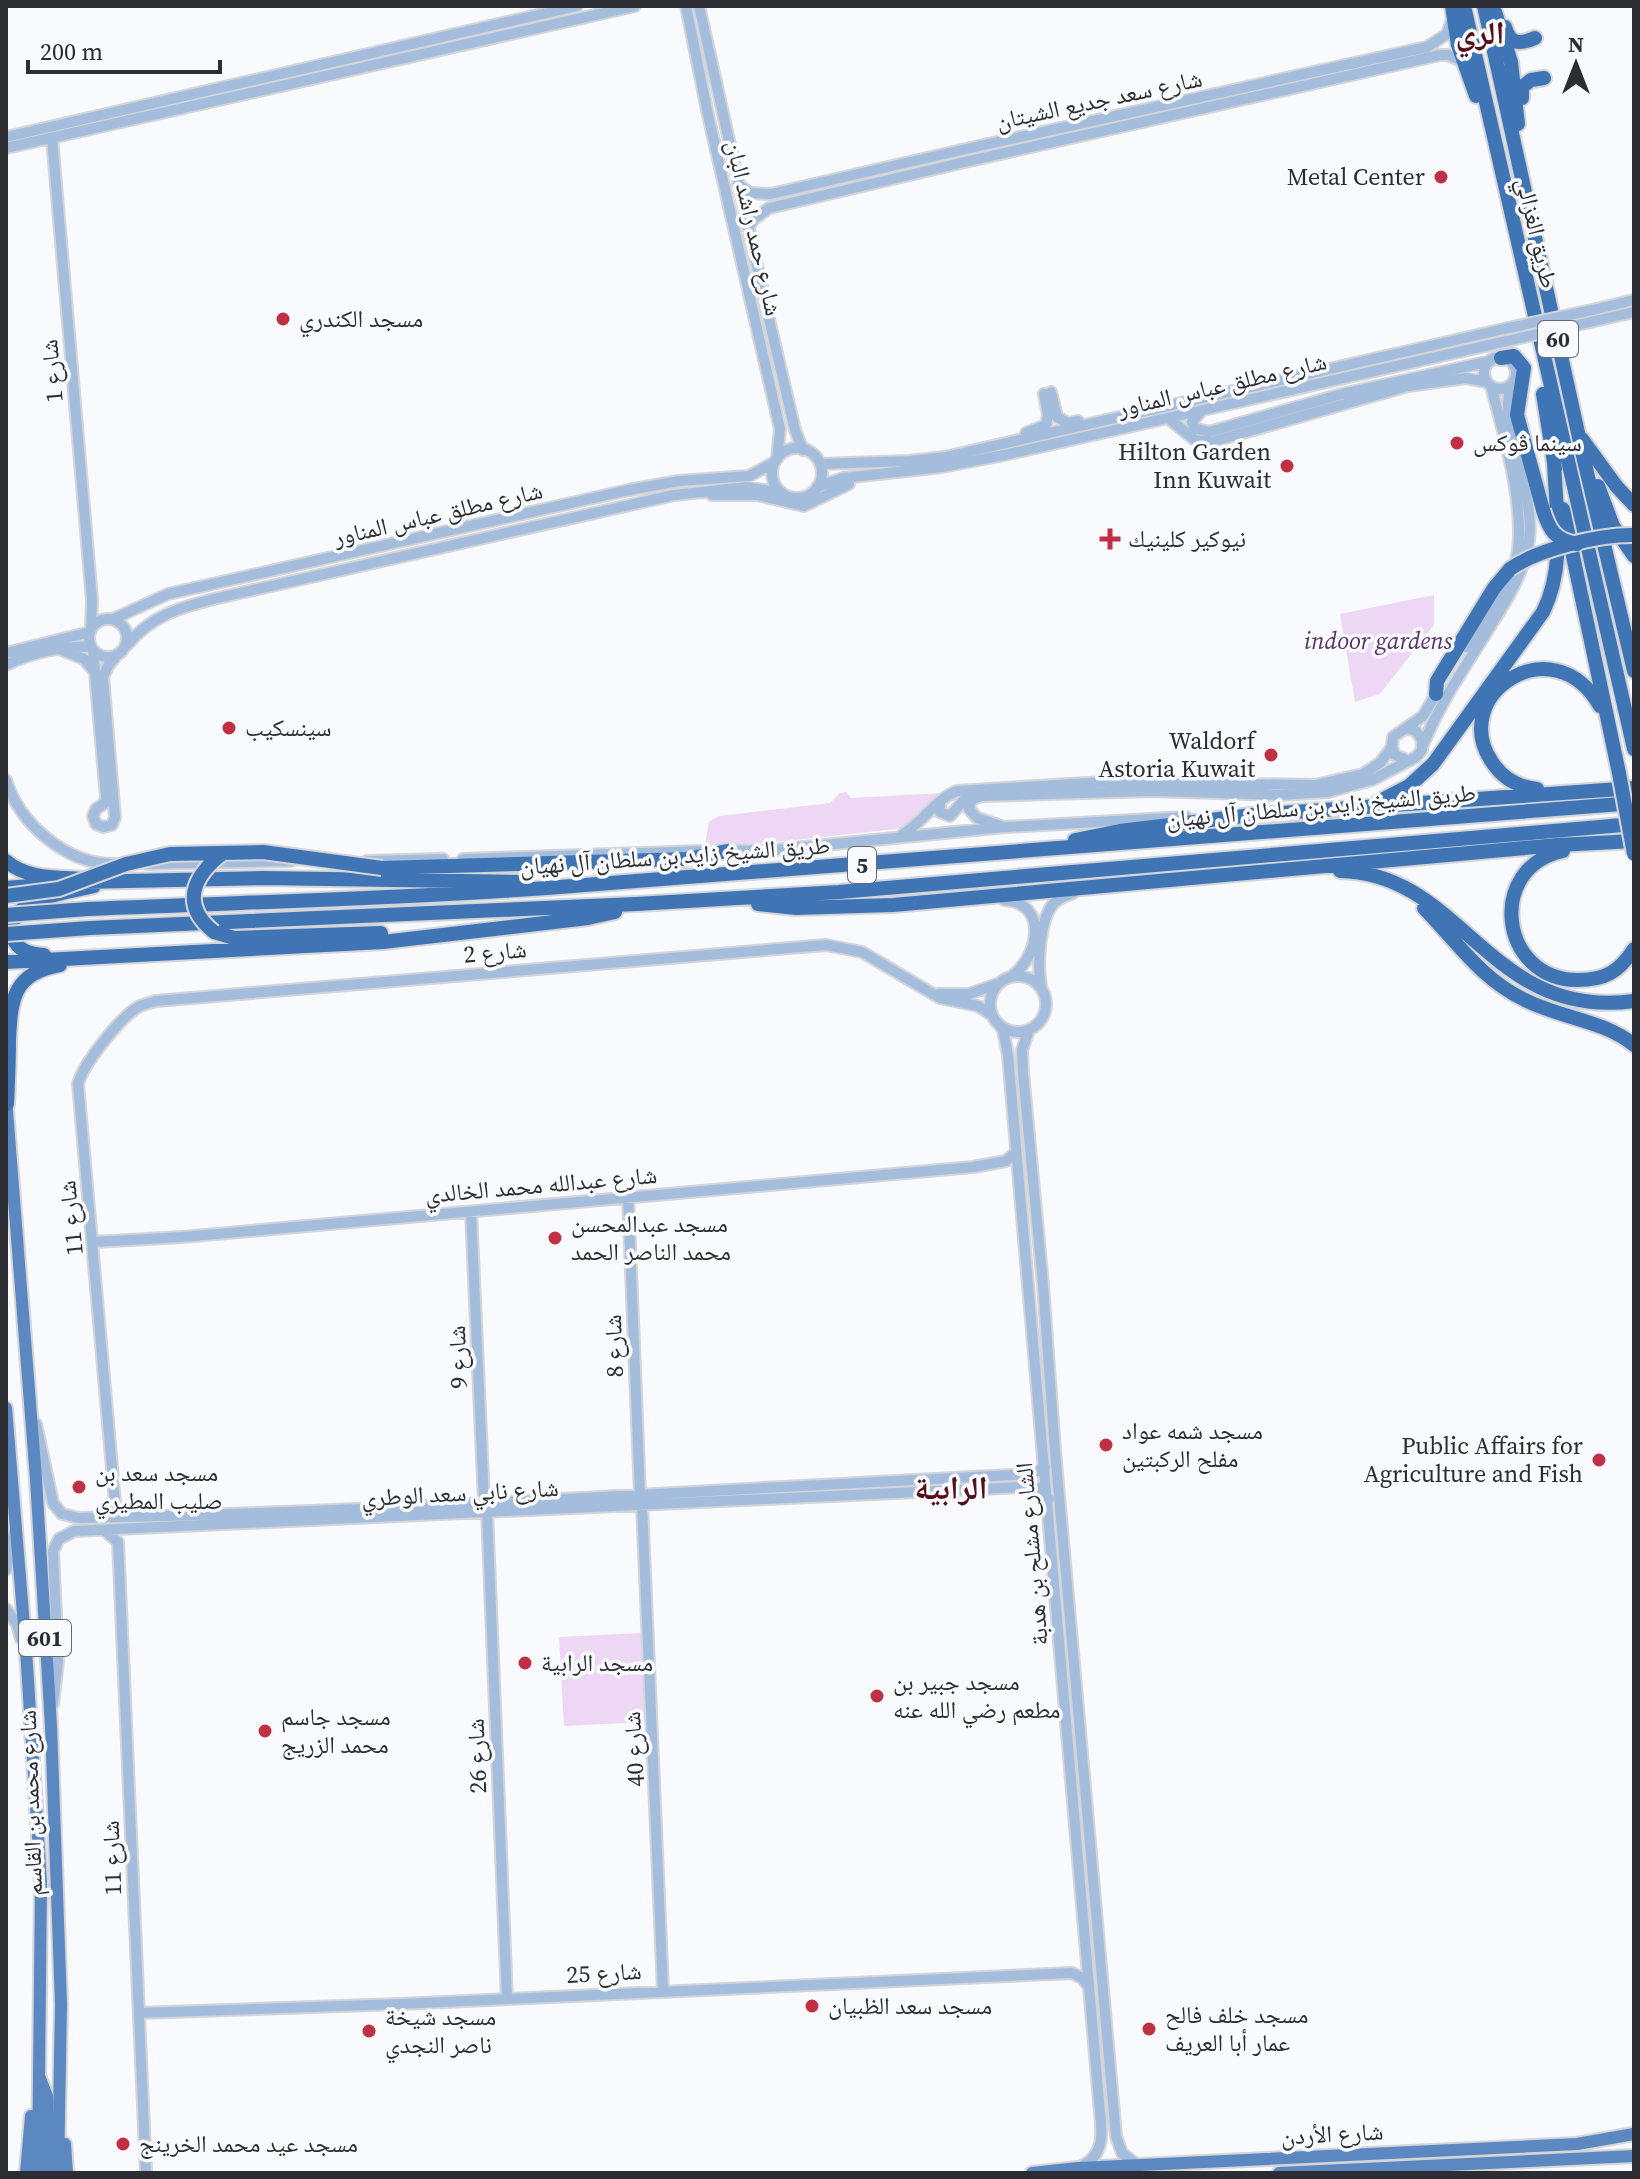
<svg xmlns="http://www.w3.org/2000/svg" width="1640" height="2179" font-family="'Source Serif 4','Noto Naskh Arabic',serif">
	<style>
		.green { fill: #edd7f5 }
		.lines { fill: none; stroke-linecap: round; stroke-linejoin: round }
		.minor-casing { stroke: #d4d5d9; stroke-width: 14 }
		.major-casing { stroke: #d4d5d9; stroke-width: 16 }
		.highway-casing { stroke: #d4d5d9; stroke-width: 18 }
		.minor { stroke: #a4bddd; stroke-width: 10 }
		.major { stroke: #5b88c0; stroke-width: 12 }
		.highway { stroke: #3f74b5; stroke-width: 14 }
		.minor-bridge-casing { stroke: #d4d5d9; stroke-width: 14; stroke-linecap: butt }
		.highway-bridge-casing { stroke: #d4d5d9; stroke-width: 18; stroke-linecap: butt }
		.minor-bridge { stroke: #a4bddd; stroke-width: 10 }
		.highway-bridge { stroke: #3f74b5; stroke-width: 14 }
		.poi-dot { fill: #c02f42; stroke: #f9fafd; stroke-width: 3 }
		.labels { text-anchor: middle; stroke-width: 7; stroke-linejoin: round; paint-order: stroke }
		.shield { fill: #f9fafd; stroke: #696a70; stroke-width: 2 }
		.shield-label { font-size: 22px; font-weight: bold; fill: #2b2d33 }
		.street-label { font-size: 24px; fill: #2b2d33; stroke: #f9fafd }
		.poi-label { font-size: 24px; fill: #2b2d33; stroke: #f9fafd; text-anchor: start }
		.park-label { font-size: 24px; font-style: italic; fill: #563362; stroke: #f9fafd }
		.district-label { font-size: 32px; font-weight: bold; fill: #550f18; stroke: #f9fafd }
	</style>
	<rect width="100%" height="100%" fill="#f9fafd"/>
	<!-- green -->
	<path class="green" d="M1434,595V625L1380,694L1355,702L1340,614Z
		M846,792L851,798L943,793L911,825L896,829L768,843L705,845L709,822L719,816L830,803L840,793Z
		M642,1633L647,1722L564,1726L559,1637Z"/>
	<g class="lines">
		<defs>
			<path id="minor" d="M686,6L708,115L780,429L777,459
				M699,6L768,315L795,430L803,450
				M6,137L577,6
				M52,138L92,600L91,629
				M6,148L635,6
				M738,184L750,193L771,194L966,149L1427,47L1447,34L1452,20
				M748,228L753,220L769,208L969,161L1440,55H1448L1464,62
				M1597,309L1634,300
				M1599,320L1634,312
				M1484 373a16 16 0 1 1 32 0a16 16 0 1 1-32 0Z
				M1051,392L1057,417L1068,423L1078,421
				M1202,410L1192,422L1194,428L1209,432L1342,394L1491,361
				M1168,418L1195,440L1211,442L1408,386L1466,378L1487,382
				M1026,433L1046,425L1048,415L1044,394
				M772 473a25 25 0 1 1 50 0a25 25 0 1 1-50 0Z
				M820,464L909,461L945,457L1504,329
				M817,487L843,478L942,467L1004,455L1507,341
				M712,495H757L804,506L849,484
				M89 638a19 19 0 1 1 38 0a19 19 0 1 1-38 0Z
				M113,619L168,594L629,490L679,481L749,476L775,462
				M127,645C152,615 181,607 218,598L674,495L747,487L781,493
				M1466,647C1481,624 1506,594 1514,568C1530,521 1504,435 1491,386
				M62,650L84,659L94,671
				M93,650L106,797L105,803L96,809L93,816L96,824L103,827L112,825L115,817L103,677L108,666L117,655
				M6,653L90,632
				M6,665C29,653 65,645 91,647
				M1406,728L1423,716L1438,691
				M1423,745C1439,705 1463,670 1486,633C1504,604 1524,575 1529,540C1536,487 1495,430 1512,384
				M6,780C20,825 68,865 115,864
				M940,802V812L950,816L964,800L974,796
				M1001,826L977,818L969,809L971,800L981,796L1152,791L1280,795L1328,792L1372,780L1416,757L1422,750V740L1416,731L1406,728L1393,737L1392,747L1395,755L1407,760
				M903,834C923,822 936,799 957,791L1104,782L1315,785L1363,774L1380,763L1392,747
				M723,851L774,850L1005,827L1186,817
				M463,859L703,851
				M367,861L443,859
				M147,864L291,861
				M1004,900C1049,903 1039,956 1012,976
				M990 1004a28 28 0 1 1 56 0a28 28 0 1 1-56 0Z
				M1041,986C1037,965 1039,918 1055,902C1061,897 1067,895 1073,893
				M939,994H969L997,984
				M998,1023L1003,1030L1008,1055L1099,2101C1101,2126 1108,2153 1082,2166
				M1029,1030L1022,1050L1023,1073L1043,1285L1055,1451L1116,2136L1122,2153L1137,2165
				M628,1197L640,1494
				M471,1212L484,1501
				M94,1242L182,1237L973,1167L1006,1161L1016,1152
				M36,1424L53,1503L62,1514L79,1518C397,1512 715,1489 1032,1474L1045,1467
				M642,1505L663,1990
				M487,1512L507,1999
				M108,1517L115,1502L78,1084C83,1064 120,1018 138,1007C144,1004 150,1003 156,1001L826,945L862,952L940,998L978,1006L992,1015
				M104,1530L118,1542L146,2173
				M6,1570L14,1532
				M6,1609L17,1624L21,1639
				M53,1704L58,1661L53,1551L59,1539L74,1531L1024,1487L1039,1488L1049,1499
				M139,2013L400,2004L1072,1973L1082,1978L1089,1987"/>
			<path id="major" d="M6,1098L36,1479L51,1726L61,2004L58,2173
				M6,1408L26,1650L41,1883L38,2173
				M39,2076L47,2096V2173
				M65,2144L67,2173
				M26,2173L31,2116
				M1032,2173L1078,2168L1577,2144L1634,2134
				M1279,2173L1634,2156"/>
			<path id="highway" d="M1452,6L1458,45L1476,96
				M1464,6L1634,749
				M1484,6L1584,460L1634,671
				M1495,12L1511,62L1518,124
				M1505,27C1510,44 1519,45 1535,38
				M1522,98V87L1531,80L1544,78
				M1501,358L1514,356L1524,368L1517,415L1543,510
				M1543,394L1555,469
				M1582,439L1617,487L1634,505
				M1598,486L1613,526L1634,556
				M1563,509L1619,773
				M1436,694L1437,681L1494,588L1510,569
				M1537,789C1518,787 1503,779 1492,762C1447,695 1553,624 1600,706
				M1378,802L1409,786L1433,764L1543,612C1566,566 1556,512 1554,462
				M1075,840L1120,831L1252,815L1634,788
				M1563,851C1486,867 1499,979 1577,980C1605,980 1619,972 1634,949
				M6,861C28,880 58,877 86,879
				M382,868L686,859L727,851
				M1340,871C1463,873 1489,1021 1634,1001
				M82,882L262,878L521,882
				M6,888L42,885
				M758,904L796,908L893,905L1558,845L1634,841
				M1424,908C1457,942 1481,979 1525,1000C1560,1018 1603,1020 1634,1045
				M88,909C241,902 395,899 547,888C910,862 1272,832 1634,803
				M90,928L636,904L839,892L1634,824
				M214,932L234,938L381,933
				M44,955C31,954 17,951 13,937C1,899 70,892 94,886
				M6,962L383,942L588,918L615,912
				M7,1104C8,1083 9,1062 9,1040C11,999 13,973 60,965"/>
		</defs>
		<!-- minor casing -->
		<use href="#minor" class="minor-casing"/>
		<!-- major casing -->
		<use href="#major" class="major-casing"/>
		<!-- highway casing -->
		<use href="#highway" class="highway-casing"/>
		<!-- minor -->
		<use href="#minor" class="minor"/>
		<!-- major -->
		<use href="#major" class="major"/>
		<!-- highway -->
		<use href="#highway" class="highway"/>
		<defs>
			<path id="minor-bridge" d="M1504,329L1597,309
				M1507,341L1599,320"/>
			<path id="highway-bridge" d="M1543,510C1549,530 1555,540 1577,544
				M1510,569C1538,549 1598,535 1632,535
				M1619,773L1634,854
				M6,896L59,889L126,864L170,854L263,852L382,868
				M6,915L88,909
				M214,932C180,905 193,876 223,853
				M6,934L90,928"/>
		</defs>
		<!-- minor-bridge casing -->
		<use href="#minor-bridge" class="minor-bridge-casing"/>
		<!-- highway-bridge casing -->
		<use href="#highway-bridge" class="highway-bridge-casing"/>
		<!-- minor-bridge -->
		<use href="#minor-bridge" class="minor-bridge"/>
		<!-- highway-bridge -->
		<use href="#highway-bridge" class="highway-bridge"/>
	</g>
	<!-- markers -->
	<g class="poi-dot">
		<circle cx="1441" cy="177" r="8"/>
		<circle cx="283" cy="319" r="8"/>
		<circle cx="1457" cy="443" r="8"/>
		<circle cx="1287" cy="466" r="8"/>
		<path d="M1106 527h8v8h8v8h-8v8h-8v-8h-8v-8h8z"/>
		<circle cx="229" cy="728" r="8"/>
		<circle cx="1271" cy="755" r="8"/>
		<circle cx="555" cy="1238" r="8"/>
		<circle cx="1106" cy="1445" r="8"/>
		<circle cx="1599" cy="1460" r="8"/>
		<circle cx="79" cy="1487" r="8"/>
		<circle cx="525" cy="1663" r="8"/>
		<circle cx="877" cy="1696" r="8"/>
		<circle cx="265" cy="1731" r="8"/>
		<circle cx="812" cy="2006" r="8"/>
		<circle cx="1149" cy="2029" r="8"/>
		<circle cx="369" cy="2031" r="8"/>
		<circle cx="123" cy="2144" r="8"/>
	</g>
	<g class="labels">
		<!-- shield labels -->
		<g class="shield">
			<rect x="1538" y="321" width="40" height="36" rx="6"/>
			<rect x="848" y="847" width="28" height="36" rx="6"/>
			<rect x="19" y="1620" width="52" height="36" rx="6"/>
		</g>
		<g class="shield-label">
			<text x="1558" y="347">60</text>
			<text x="862" y="873">5</text>
			<text x="45" y="1646">601</text>
		</g>
		<!-- street labels -->
		<g class="street-label">
			<text transform="translate(1099 100) rotate(-12)" y="8">شارع سعد جديع الشيتان</text>
			<text transform="translate(754 228) rotate(77)" y="8">شارع حمد راشد البان</text>
			<text transform="translate(1537 233) rotate(77)" y="8">طريق الغزالي</text>
			<text transform="translate(52 371) rotate(-95)" y="8">شارع 1</text>
			<text transform="translate(1222 385) rotate(-13)" y="8">شارع مطلق عباس المناور</text>
			<text transform="translate(438 514) rotate(-13)" y="8">شارع مطلق عباس المناور</text>
			<text transform="translate(1321 806) rotate(-5)" y="8">طريق الشيخ زايد بن سلطان آل نهيان</text>
			<text transform="translate(675 856) rotate(-4)" y="8">طريق الشيخ زايد بن سلطان آل نهيان</text>
			<text transform="translate(495 952) rotate(-5)" y="8">شارع 2</text>
			<text transform="translate(541 1185) rotate(-5)" y="8">شارع عبدالله محمد الخالدي</text>
			<text transform="translate(71 1218) rotate(-96)" y="8">شارع 11</text>
			<text transform="translate(614 1346) rotate(-92)" y="8">شارع 8</text>
			<text transform="translate(458 1357) rotate(-92)" y="8">شارع 9</text>
			<text transform="translate(460 1493) rotate(-3)" y="8">شارع نابي سعد الوطري</text>
			<text transform="translate(1032 1554) rotate(-95)" y="8">الشارع مشلح بن هدبة</text>
			<text transform="translate(634 1749) rotate(-93)" y="8">شارع 40</text>
			<text transform="translate(477 1756) rotate(-92)" y="8">شارع 26</text>
			<text transform="translate(31 1803) rotate(-92)" y="8">شارع محمد بن القاسم</text>
			<text transform="translate(112 1858) rotate(-92)" y="8">شارع 11</text>
			<text transform="translate(604 1973) rotate(-3)" y="8">شارع 25</text>
			<text transform="translate(1332 2134) rotate(-3)" y="8">شارع الأردن</text>
		</g>
		<!-- poi labels -->
		<g class="poi-label">
			<text x="1425" y="185" text-anchor="end">Metal Center</text>
			<text x="299" y="327">مسجد الكندري</text>
			<text x="1473" y="451">سينما ڤوكس</text>
			<text x="1271" y="460" text-anchor="end">Hilton Garden<tspan x="1271" dy="28">Inn Kuwait</tspan></text>
			<text x="1128" y="547">نيوكير كلينيك</text>
			<text x="245" y="736">سينسكيب</text>
			<text x="1255" y="749" text-anchor="end">Waldorf<tspan x="1255" dy="28">Astoria Kuwait</tspan></text>
			<text x="571" y="1232">مسجد عبدالمحسن<tspan x="571" dy="28">محمد الناصر الحمد</tspan></text>
			<text x="1122" y="1439">مسجد شمه عواد<tspan x="1122" dy="28">مفلح الركبتين</tspan></text>
			<text x="1583" y="1454" text-anchor="end">Public Affairs for<tspan x="1583" dy="28">Agriculture and Fish</tspan></text>
			<text x="95" y="1481">مسجد سعد بن<tspan x="95" dy="28">صليب المطيري</tspan></text>
			<text x="541" y="1671">مسجد الرابية</text>
			<text x="893" y="1690">مسجد جبير بن<tspan x="893" dy="28">مطعم رضي الله عنه</tspan></text>
			<text x="281" y="1725">مسجد جاسم<tspan x="281" dy="28">محمد الزريج</tspan></text>
			<text x="828" y="2014">مسجد سعد الظبيان</text>
			<text x="1165" y="2023">مسجد خلف فالح<tspan x="1165" dy="28">عمار أبا العريف</tspan></text>
			<text x="385" y="2025">مسجد شيخة<tspan x="385" dy="28">ناصر النجدي</tspan></text>
			<text x="139" y="2152">مسجد عيد محمد الخرينج</text>
		</g>
		<!-- park labels -->
		<g class="park-label">
			<text x="1378" y="649">indoor gardens</text>
		</g>
		<!-- district labels -->
		<g class="district-label">
			<text x="1480" y="44">الري</text>
			<text x="951" y="1499">الرابية</text>
		</g>
	</g>
	<!-- border -->
	<rect width="1640" height="2179" fill="none" stroke="#2b2d33" stroke-width="16"/>
	<!-- north arrow -->
	<g transform="translate(1576 64)" stroke="#f9fafd" stroke-width="6" paint-order="stroke">
	<path d="M0-6L14 30L0 20L-14 30Z" fill="#2b2d33"/>
	<text y="-12" font-size="22" font-weight="bold" text-anchor="middle" fill="#2b2d33">N</text>
	</g>
	<!-- scale -->
	<path d="M28 60v12h192v-12" fill="none" stroke="#2b2d33" stroke-width="4"/>
	<text x="40" y="60" font-size="24" fill="#2b2d33" stroke="#f9fafd" stroke-width="6" paint-order="stroke">200 m</text>
</svg>
